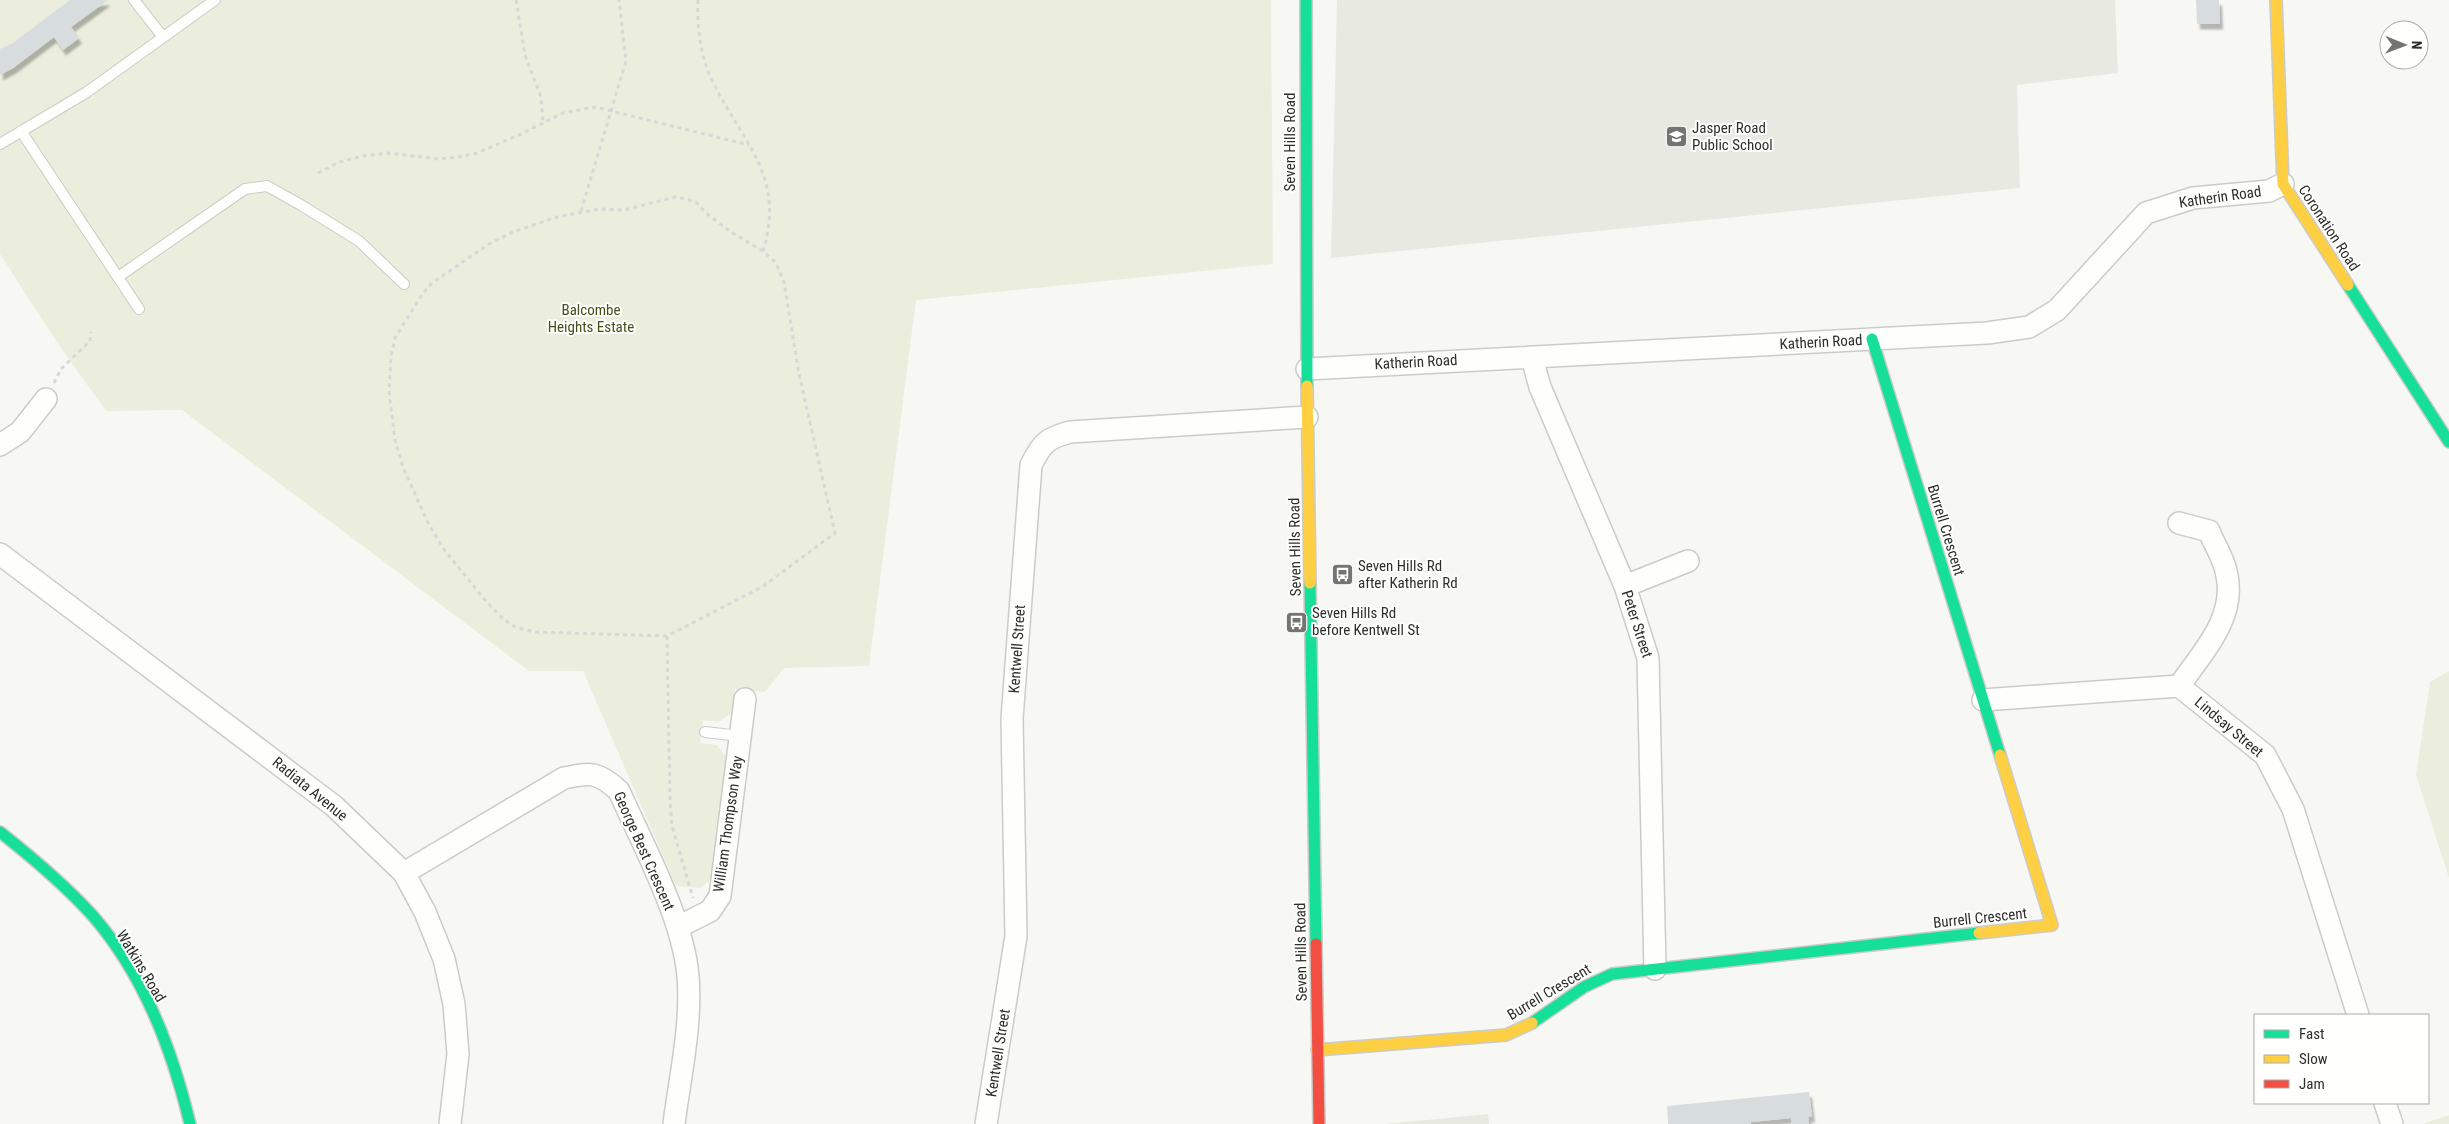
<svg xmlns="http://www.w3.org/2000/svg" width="2449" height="1124" font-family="'Roboto Condensed',sans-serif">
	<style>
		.built { fill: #e8eae1 }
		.green { fill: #ebeedd }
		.building { fill: #d7dddf; filter: url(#shadow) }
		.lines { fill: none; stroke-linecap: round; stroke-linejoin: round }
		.lane-casing { stroke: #cbcbc9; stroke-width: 12 }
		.street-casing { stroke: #cbcbc9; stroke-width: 24 }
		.fast-casing { stroke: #cbcbc9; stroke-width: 14 }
		.slow-casing { stroke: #cbcbc9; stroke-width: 14 }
		.jam-casing { stroke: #cbcbc9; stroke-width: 14 }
		.path { stroke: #d7d7d7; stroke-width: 3; stroke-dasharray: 4 4; stroke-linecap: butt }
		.lane { stroke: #fefefd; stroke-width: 10 }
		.street { stroke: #fefefd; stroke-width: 21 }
		.fast { stroke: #16e098; stroke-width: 11 }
		.slow { stroke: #ffcf43; stroke-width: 11 }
		.jam { stroke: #f24e42; stroke-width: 11 }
		.labels { text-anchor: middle; stroke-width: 4; stroke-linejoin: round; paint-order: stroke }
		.poi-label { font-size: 15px; fill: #2e2f2c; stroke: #fffffe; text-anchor: start }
		.street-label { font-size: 15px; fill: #2e2f2c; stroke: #fffffe }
		.park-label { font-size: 15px; fill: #4a4f1e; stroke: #fffffe }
	</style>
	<defs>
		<filter id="shadow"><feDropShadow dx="3" dy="5.5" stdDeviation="1" flood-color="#0004"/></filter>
	</defs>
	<rect width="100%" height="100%" fill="#f7f8f4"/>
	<!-- built -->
	<path class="built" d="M1337,0H2115L2118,73L2017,85L2020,188L1331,258Z
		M1488,1114L1489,1124H1386Z"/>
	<!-- green -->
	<path class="green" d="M0,0H1271L1273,264L916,300L869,666L784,668L765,692L735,689L733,712L719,722L703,720L700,743L717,745L727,758L713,878L700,888L676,886L583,671H529L182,410L106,411L58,344L0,254Z
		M2449,671V878L2416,775L2430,682Z
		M2449,1115V1124H2423Z"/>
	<!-- building -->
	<path class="building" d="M70,0H108L71,27L79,38L63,50L54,37L13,68L0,75V49L13,43Z
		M2196,0H2219L2220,24H2197Z
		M1809,1092L1812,1117H1808L1809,1124H1792L1791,1118L1751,1122V1124H1668L1667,1106Z"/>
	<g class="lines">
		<defs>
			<path id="lane" d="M134,0L163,37
				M21,131L139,309
				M0,144L87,92L215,0
				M118,277L245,189L267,186L301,205L359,241L404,284
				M705,732L740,736"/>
			<path id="street" d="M1532,358L1540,387L1625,586L1648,658L1655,969
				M1307,369L1987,333L2029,327L2057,310L2146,213L2193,198L2269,191L2283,184
				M0,445L20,432L46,399
				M2179,523L2209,531C2214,544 2223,557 2226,571C2238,616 2203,652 2179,686
				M0,554L334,806L404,873L425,912L444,959L454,1004L458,1054L450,1124
				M1625,586L1688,561
				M1983,700L2179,686L2265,755L2293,809L2358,1015
				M404,873L564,778C592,772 598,772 619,791C643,845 683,918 688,976C692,1025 680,1076 674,1124
				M678,927L710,911L720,896L745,699
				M2385,1103L2392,1124
				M986,1124L1016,936L1012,719L1031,465C1042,443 1047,438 1070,432L1307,417"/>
			<path id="fast" d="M1306,0L1307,386
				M2348,285L2449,442
				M1872,339L2000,755
				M1310,583L1316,944
				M0,832C33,858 65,885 93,916C144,975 172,1049 190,1124
				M1532,1023L1584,987L1612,974L1979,933"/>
			<path id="slow" d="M2276,0L2283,184L2348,285
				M1307,386L1310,583
				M1979,933L2052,925L2000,755
				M1317,1050L1506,1035L1532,1023"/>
			<path id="jam" d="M1316,944L1319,1124"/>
		</defs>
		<!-- lane casing -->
		<use href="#lane" class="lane-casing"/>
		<!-- street casing -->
		<use href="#street" class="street-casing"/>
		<!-- fast casing -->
		<use href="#fast" class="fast-casing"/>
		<!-- slow casing -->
		<use href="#slow" class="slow-casing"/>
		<!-- jam casing -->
		<use href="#jam" class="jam-casing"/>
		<!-- path -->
		<path class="path" d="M516,0L525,55L541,97L543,123
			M698,0C697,27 700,57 713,82C743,144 786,175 763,251
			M318,173L339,162L363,156L388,153L438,159L459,157L477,153L521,134L563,113L595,107L749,145
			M581,211L626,61L619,0
			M54,383L61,369L90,341L91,332
			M667,636L534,632L515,627L503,619L484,599L443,548L427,521L403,467L395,440L389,391L391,357L395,338L423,293L432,283L489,244L513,232L557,217L599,209L624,210L675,197L687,199L697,203L706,213L731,232L763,251L776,263L784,282L799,374L835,533L762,587L667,636L670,799L672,826L693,898"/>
		<!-- lane -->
		<use href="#lane" class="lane"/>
		<!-- street -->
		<use href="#street" class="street"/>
		<!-- fast -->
		<use href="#fast" class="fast"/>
		<!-- slow -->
		<use href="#slow" class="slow"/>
		<!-- jam -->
		<use href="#jam" class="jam"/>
	</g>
	<!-- icons -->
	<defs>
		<symbol id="school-square" viewBox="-11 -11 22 22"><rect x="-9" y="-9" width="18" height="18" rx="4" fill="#747572" stroke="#fffffe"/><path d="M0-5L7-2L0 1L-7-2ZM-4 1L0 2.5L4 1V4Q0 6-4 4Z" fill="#fff"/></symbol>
		<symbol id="bus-square" viewBox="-11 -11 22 22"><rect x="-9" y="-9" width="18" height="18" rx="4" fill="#747572" stroke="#fffffe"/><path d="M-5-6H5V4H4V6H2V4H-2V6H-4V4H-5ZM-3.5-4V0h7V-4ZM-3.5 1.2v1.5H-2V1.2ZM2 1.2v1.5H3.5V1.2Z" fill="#fff"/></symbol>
	</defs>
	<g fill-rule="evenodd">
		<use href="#school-square" x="1664" y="124" width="25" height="25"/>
		<use href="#bus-square" x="1330" y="562" width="25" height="25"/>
		<use href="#bus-square" x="1284" y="610" width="25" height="25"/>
	</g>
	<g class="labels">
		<!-- poi labels -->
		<g class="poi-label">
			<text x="1692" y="133">Jasper Road<tspan x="1692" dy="17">Public School</tspan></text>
			<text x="1358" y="571">Seven Hills Rd<tspan x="1358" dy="17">after Katherin Rd</tspan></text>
			<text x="1312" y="618">Seven Hills Rd<tspan x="1312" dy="17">before Kentwell St</tspan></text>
		</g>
		<!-- street labels -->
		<g class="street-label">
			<text transform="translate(1290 142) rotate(-90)" y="5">Seven Hills Road</text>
			<text transform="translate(2220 197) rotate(-8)" y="5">Katherin Road</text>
			<text transform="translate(2329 228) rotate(57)" y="5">Coronation Road</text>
			<text transform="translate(1821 342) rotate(-3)" y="5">Katherin Road</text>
			<text transform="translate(1416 362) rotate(-3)" y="5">Katherin Road</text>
			<text transform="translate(1946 530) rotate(73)" y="5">Burrell Crescent</text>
			<text transform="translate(1295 547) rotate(-91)" y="5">Seven Hills Road</text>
			<text transform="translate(1637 624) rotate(72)" y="5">Peter Street</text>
			<text transform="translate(1017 649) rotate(-86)" y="5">Kentwell Street</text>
			<text transform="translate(2229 727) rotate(40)" y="5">Lindsay Street</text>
			<text transform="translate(310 789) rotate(39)" y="5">Radiata Avenue</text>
			<text transform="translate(728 824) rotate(-82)" y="5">William Thompson Way</text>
			<text transform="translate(644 851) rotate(66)" y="5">George Best Crescent</text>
			<text transform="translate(1980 918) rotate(-6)" y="5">Burrell Crescent</text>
			<text transform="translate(1301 952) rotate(-91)" y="5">Seven Hills Road</text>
			<text transform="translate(141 966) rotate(59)" y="5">Watkins Road</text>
			<text transform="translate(1549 992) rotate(-31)" y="5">Burrell Crescent</text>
			<text transform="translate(998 1053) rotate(-81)" y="5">Kentwell Street</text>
		</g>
		<!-- park labels -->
		<g class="park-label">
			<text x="591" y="315">Balcombe<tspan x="591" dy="17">Heights Estate</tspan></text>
		</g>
	</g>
	<!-- legend -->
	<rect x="2254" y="1014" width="175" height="90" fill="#fffffe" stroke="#abacaa"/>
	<rect x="2264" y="1030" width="25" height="8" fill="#16e098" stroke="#abacaa"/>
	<text x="2299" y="1039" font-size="15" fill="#2e2f2c">Fast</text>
	<rect x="2264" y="1055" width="25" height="8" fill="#ffcf43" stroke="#abacaa"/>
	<text x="2299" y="1064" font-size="15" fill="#2e2f2c">Slow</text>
	<rect x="2264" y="1080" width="25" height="8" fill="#f24e42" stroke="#abacaa"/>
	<text x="2299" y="1089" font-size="15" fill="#2e2f2c">Jam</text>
	<!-- north arrow -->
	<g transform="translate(2404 45) rotate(91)"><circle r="24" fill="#fffffe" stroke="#abacaa"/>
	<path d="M0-4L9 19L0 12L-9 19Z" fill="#747572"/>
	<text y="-8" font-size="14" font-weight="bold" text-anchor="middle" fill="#2e2f2c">N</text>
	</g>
</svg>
